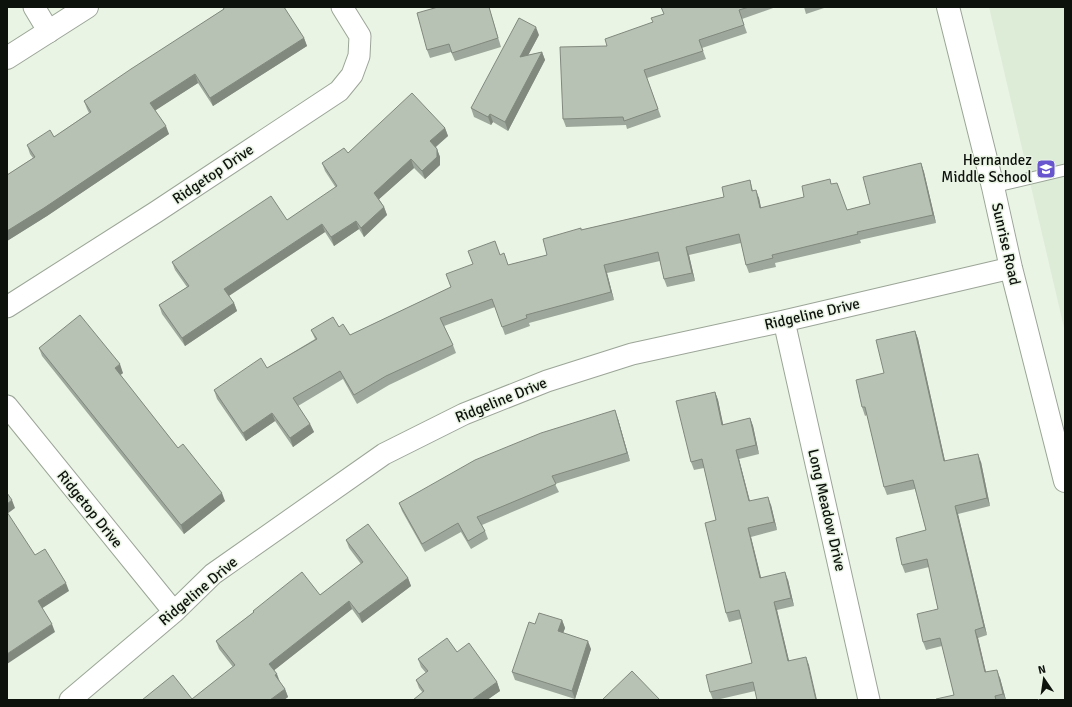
<svg xmlns="http://www.w3.org/2000/svg" width="1072" height="707" font-family="Signika,sans-serif">
	<style>
		.built { fill: #ddecd6 }
		.lines { fill: none; stroke-linecap: round; stroke-linejoin: round }
		.lane-casing { stroke: #9ba597; stroke-width: 13 }
		.street-casing { stroke: #9ba597; stroke-width: 23 }
		.secondary-casing { stroke: #9ba597; stroke-width: 24 }
		.lane { stroke: #fff; stroke-width: 11 }
		.street { stroke: #fff; stroke-width: 21 }
		.secondary { stroke: #fff; stroke-width: 22 }
		.wall { fill: #9ea79b }
		.shaded-wall { fill: #81887e }
		.building { fill: #b8c2b4; stroke: #81887e }
		.labels { text-anchor: middle; stroke-width: 3; stroke-linejoin: round; paint-order: stroke }
		.poi-label { font-size: 15px; fill: #0e120d; stroke: #eaf4e5; text-anchor: end }
		.street-label { font-size: 15px; fill: #0e120d; stroke: #eaf4e5 }
	</style>
	<rect width="100%" height="100%" fill="#eaf4e5"/>
	<!-- built -->
	<path class="built" d="M989,7H1065V332Z"/>
	<g class="lines">
		<defs>
			<path id="lane" d="M993,187L1065,170"/>
			<path id="street" d="M34,7L49,32
				M7,307L156,212L339,91L352,75L359,56L360,36L342,7
				M784,321L869,700
				M7,406L174,612
				M70,700L174,612L213,574L384,454L464,414L547,381L632,354L784,321L1011,268"/>
			<path id="secondary" d="M948,7L993,187L1011,268L1065,481
				M7,58L87,7"/>
		</defs>
		<!-- lane casing -->
		<use href="#lane" class="lane-casing"/>
		<!-- street casing -->
		<use href="#street" class="street-casing"/>
		<!-- secondary casing -->
		<use href="#secondary" class="secondary-casing"/>
		<!-- lane -->
		<use href="#lane" class="lane"/>
		<!-- street -->
		<use href="#street" class="street"/>
		<!-- secondary -->
		<use href="#secondary" class="secondary"/>
	</g>
	<!-- wall -->
	<path class="wall" d="M223,7L304,38L307,46L213,106L198,83L155,110L169,134L47,216L7,241V175L33,158L30,154L27,145L54,137L89,113L87,109L84,101L224,9Z
		M489,7L501,47L455,61L451,52L430,58L427,50Z
		M661,7H776L742,19L747,33L702,48L706,59L647,78L661,117L627,129L626,125L566,127L563,119L607,46L653,22L664,14Z
		M804,7H827L806,14Z
		M539,35L528,55L542,52L545,60L508,131L493,122L491,125L474,117L471,108Z
		M445,128L448,136L436,147L440,157V165L425,179L414,168L379,199L384,207L387,215L364,237L359,229L334,246L325,232L229,296L234,303L237,311L185,346L162,314L159,305L187,287L175,270L172,262L287,220L336,188L325,171L322,163L348,153Z
		M921,163L924,172L936,223L860,240L861,243L775,263L776,267L749,273L746,265L741,243L689,255L695,281L667,287L664,279L660,261L607,273L614,300L529,323L530,326L505,335L495,307L444,326L453,345L456,353L389,385L357,404L343,379L298,406L310,424L314,432L293,447L275,421L246,441L217,399L214,390L267,368L315,339L311,330L339,327L350,335L451,287L500,255L508,265L547,255L581,230L724,197L750,180L753,191L759,198L761,208L804,197L832,184L847,210L870,204Z
		M915,331L918,339L945,461L981,462L990,506L958,514L987,635L978,638L986,672L1000,678L1006,700H937L954,695L942,646L926,650L923,642L938,609L929,567L905,573L902,565L926,530L915,489L887,495L884,487L867,415L865,416L862,407L884,373Z
		M39,348L123,373L120,375L178,448L225,501L184,534L42,356Z
		M715,392L718,400L723,425L750,418L753,426L759,454L739,459L750,501L771,505L777,530L751,537L761,577L788,580L794,606L777,610L789,661L809,665L755,691L716,700H713L710,692L752,663L741,619L729,622L726,613L716,520L704,468L694,470L691,462Z
		M618,419L630,461L555,484L559,492L482,525L485,531L488,539L471,549L461,532L425,552L402,511L399,503Z
		M346,540L408,578L411,586L362,623L352,609L274,670L279,681L285,689L288,697L284,700H142L192,699L233,667L219,649L216,641L254,612L253,611L320,595L361,564L349,548Z
		M562,620L565,628L563,633L591,649L575,699L515,680L512,672L535,624Z
		M457,652L497,682L500,691L487,700H413L423,693L419,688L416,680L426,673L421,667L418,659Z"/>
	<!-- shaded-wall -->
	<path class="shaded-wall" d="M536,27L539,35L523,65L520,57Z
		M304,38L307,46L213,106L210,98Z
		M542,52L545,60L508,131L505,122Z
		M195,74L198,83L153,112L150,103Z
		M490,114L493,122L491,125L488,117Z
		M166,126L169,134L47,216L7,241V231Z
		M445,128L448,136L433,149L430,141Z
		M437,149L440,157V165L425,179L422,171Z
		M411,159L414,168L377,201L374,193Z
		M921,163L924,172L936,223L933,215Z
		M756,190L759,198L763,217L760,208Z
		M384,207L387,215L364,237L361,228Z
		M356,221L359,229L334,246L331,237Z
		M322,224L325,232L227,297L224,289Z
		M686,247L689,255L695,281L692,273Z
		M604,265L607,273L614,300L611,292Z
		M234,303L237,311L185,346L182,338Z
		M915,331L918,339L947,470L944,461Z
		M120,364L123,373L118,377L115,368Z
		M715,392L718,400L725,433L722,425Z
		M615,410L618,419L630,461L627,453Z
		M272,413L275,421L246,441L243,433Z
		M750,418L753,426L759,454L756,445Z
		M310,424L314,432L293,447L290,438Z
		M736,450L739,459L752,510L749,501Z
		M978,454L981,462L990,506L987,498Z
		M222,493L225,501L184,534L181,525Z
		M768,497L771,505L777,530L774,522Z
		M12,500L15,508L7,514V504Z
		M955,506L958,514L987,635L984,627Z
		M748,528L751,537L763,586L760,578Z
		M785,572L788,580L794,606L791,598Z
		M408,578L411,586L362,623L359,614Z
		M66,583L69,591L41,609L38,601Z
		M349,601L352,609L272,672L269,664Z
		M774,602L777,610L791,669L788,661Z
		M562,620L565,628L561,639L558,631Z
		M52,624L55,632L7,664V654Z
		M975,630L978,638L988,681L985,672Z
		M588,641L591,649L575,699L572,691Z
		M806,657L809,665L817,700H816Z
		M997,670L1000,678L1006,700L1003,694Z
		M277,674L280,682L275,675Z
		M497,682L500,691L487,700H472Z
		M285,689L288,697L284,700H270Z"/>
	<!-- building -->
	<path class="building" d="M223,7H284L304,38L210,98L195,74L150,103L166,126L44,208L7,231V175L35,157L27,145L50,130L54,137L91,112L84,101L131,69L224,9Z
		M438,7H489L498,38L452,53L449,44L427,50L417,13Z
		M661,7H749L739,10L744,25L699,40L703,51L644,70L658,109L624,121L623,117L563,119L560,47L607,46L605,39L653,22L651,18L664,14Z
		M519,18L536,27L520,57L542,52L505,122L490,114L488,117L471,108Z
		M412,93L445,128L430,141L437,149V157L422,171L411,159L374,193L384,207L361,228L356,221L331,237L322,224L224,289L234,303L182,338L159,305L189,286L172,262L271,196L287,220L337,186L322,163L344,148L348,153Z
		M921,163L933,215L857,232L858,234L772,255L773,258L746,265L739,234L686,247L692,273L664,279L658,252L604,265L611,292L526,315L527,318L502,327L492,299L440,318L453,345L386,376L354,395L340,371L293,398L310,424L290,438L272,413L243,433L214,390L261,358L267,368L317,339L311,330L333,317L339,327L343,324L350,335L451,287L446,274L473,264L468,251L495,241L500,255L504,253L508,265L547,255L543,239L581,228V230L724,197L722,187L750,180L752,191L756,190L760,208L804,197L802,186L830,179L831,184L837,183L847,210L870,204L863,177Z
		M80,315L120,364L115,368L178,448L183,444L222,493L181,525L39,348Z
		M915,331L944,461L978,454L987,498L955,506L984,627L975,630L985,672L997,670L1003,694L995,696L996,700H937L936,699L954,695L940,638L923,642L917,614L938,609L927,559L902,565L896,538L926,530L913,480L884,487L865,407H862L856,380L884,373L876,340Z
		M715,392L722,425L750,418L756,445L736,450L749,501L768,497L774,522L748,528L760,578L785,572L791,598L774,602L788,661L806,657L816,700H757L753,682L710,692L706,675L752,663L739,610L726,613L705,523L716,520L702,459L691,462L676,401Z
		M615,410L627,453L552,476L556,484L477,517L485,531L468,541L458,523L422,544L399,503L475,460L541,433Z
		M7,493L12,500L7,504Z
		M7,512L35,555L45,549L66,583L38,601L52,624L7,654Z
		M368,524L408,578L359,614L349,601L269,664L277,674L275,675L285,689L270,700H142L173,675L192,699L235,665L216,641L254,612L253,611L302,572L320,595L363,562L346,540Z
		M539,613L562,620L558,631L588,641L572,691L512,672L529,622L535,624Z
		M447,638L457,652L469,643L497,682L472,700H413L424,691L416,680L428,671L418,659Z
		M632,671L660,700H602Z"/>
	<!-- icons -->
	<defs>
		<symbol id="school-square" viewBox="-11 -11 22 22"><rect x="-9" y="-9" width="18" height="18" rx="4" fill="#6955ce" stroke="#eaf4e5"/><path d="M0-5L7-2L0 1L-7-2ZM-4 1L0 2.5L4 1V4Q0 6-4 4Z" fill="#fff"/></symbol>
	</defs>
	<g fill-rule="evenodd">
		<use href="#school-square" x="1035" y="158" width="22" height="22"/>
	</g>
	<g class="labels">
		<!-- poi labels -->
		<g class="poi-label">
			<text x="1032" y="165">Hernandez<tspan x="1032" dy="17">Middle School</tspan></text>
		</g>
		<!-- street labels -->
		<g class="street-label">
			<text transform="translate(213 174) rotate(-34)" y="5">Ridgetop Drive</text>
			<text transform="translate(1006 244) rotate(77)" y="5">Sunrise Road</text>
			<text transform="translate(812 314) rotate(-13)" y="5">Ridgeline Drive</text>
			<text transform="translate(501 400) rotate(-22)" y="5">Ridgeline Drive</text>
			<text transform="translate(90 509) rotate(51)" y="5">Ridgetop Drive</text>
			<text transform="translate(827 510) rotate(77)" y="5">Long Meadow Drive</text>
			<text transform="translate(198 591) rotate(-40)" y="5">Ridgeline Drive</text>
		</g>
	</g>
	<!-- border -->
	<rect width="1072" height="707" fill="none" stroke="#0e120d" stroke-width="16"/>
	<!-- north arrow -->
	<g transform="translate(1044 679) rotate(347)" stroke="#eaf4e5" stroke-width="3" paint-order="stroke">
	<path d="M0-3L7 15L0 10L-7 15Z" fill="#0e120d"/>
	<text y="-6" font-size="11" font-weight="bold" text-anchor="middle" fill="#0e120d">N</text>
	</g>
</svg>
